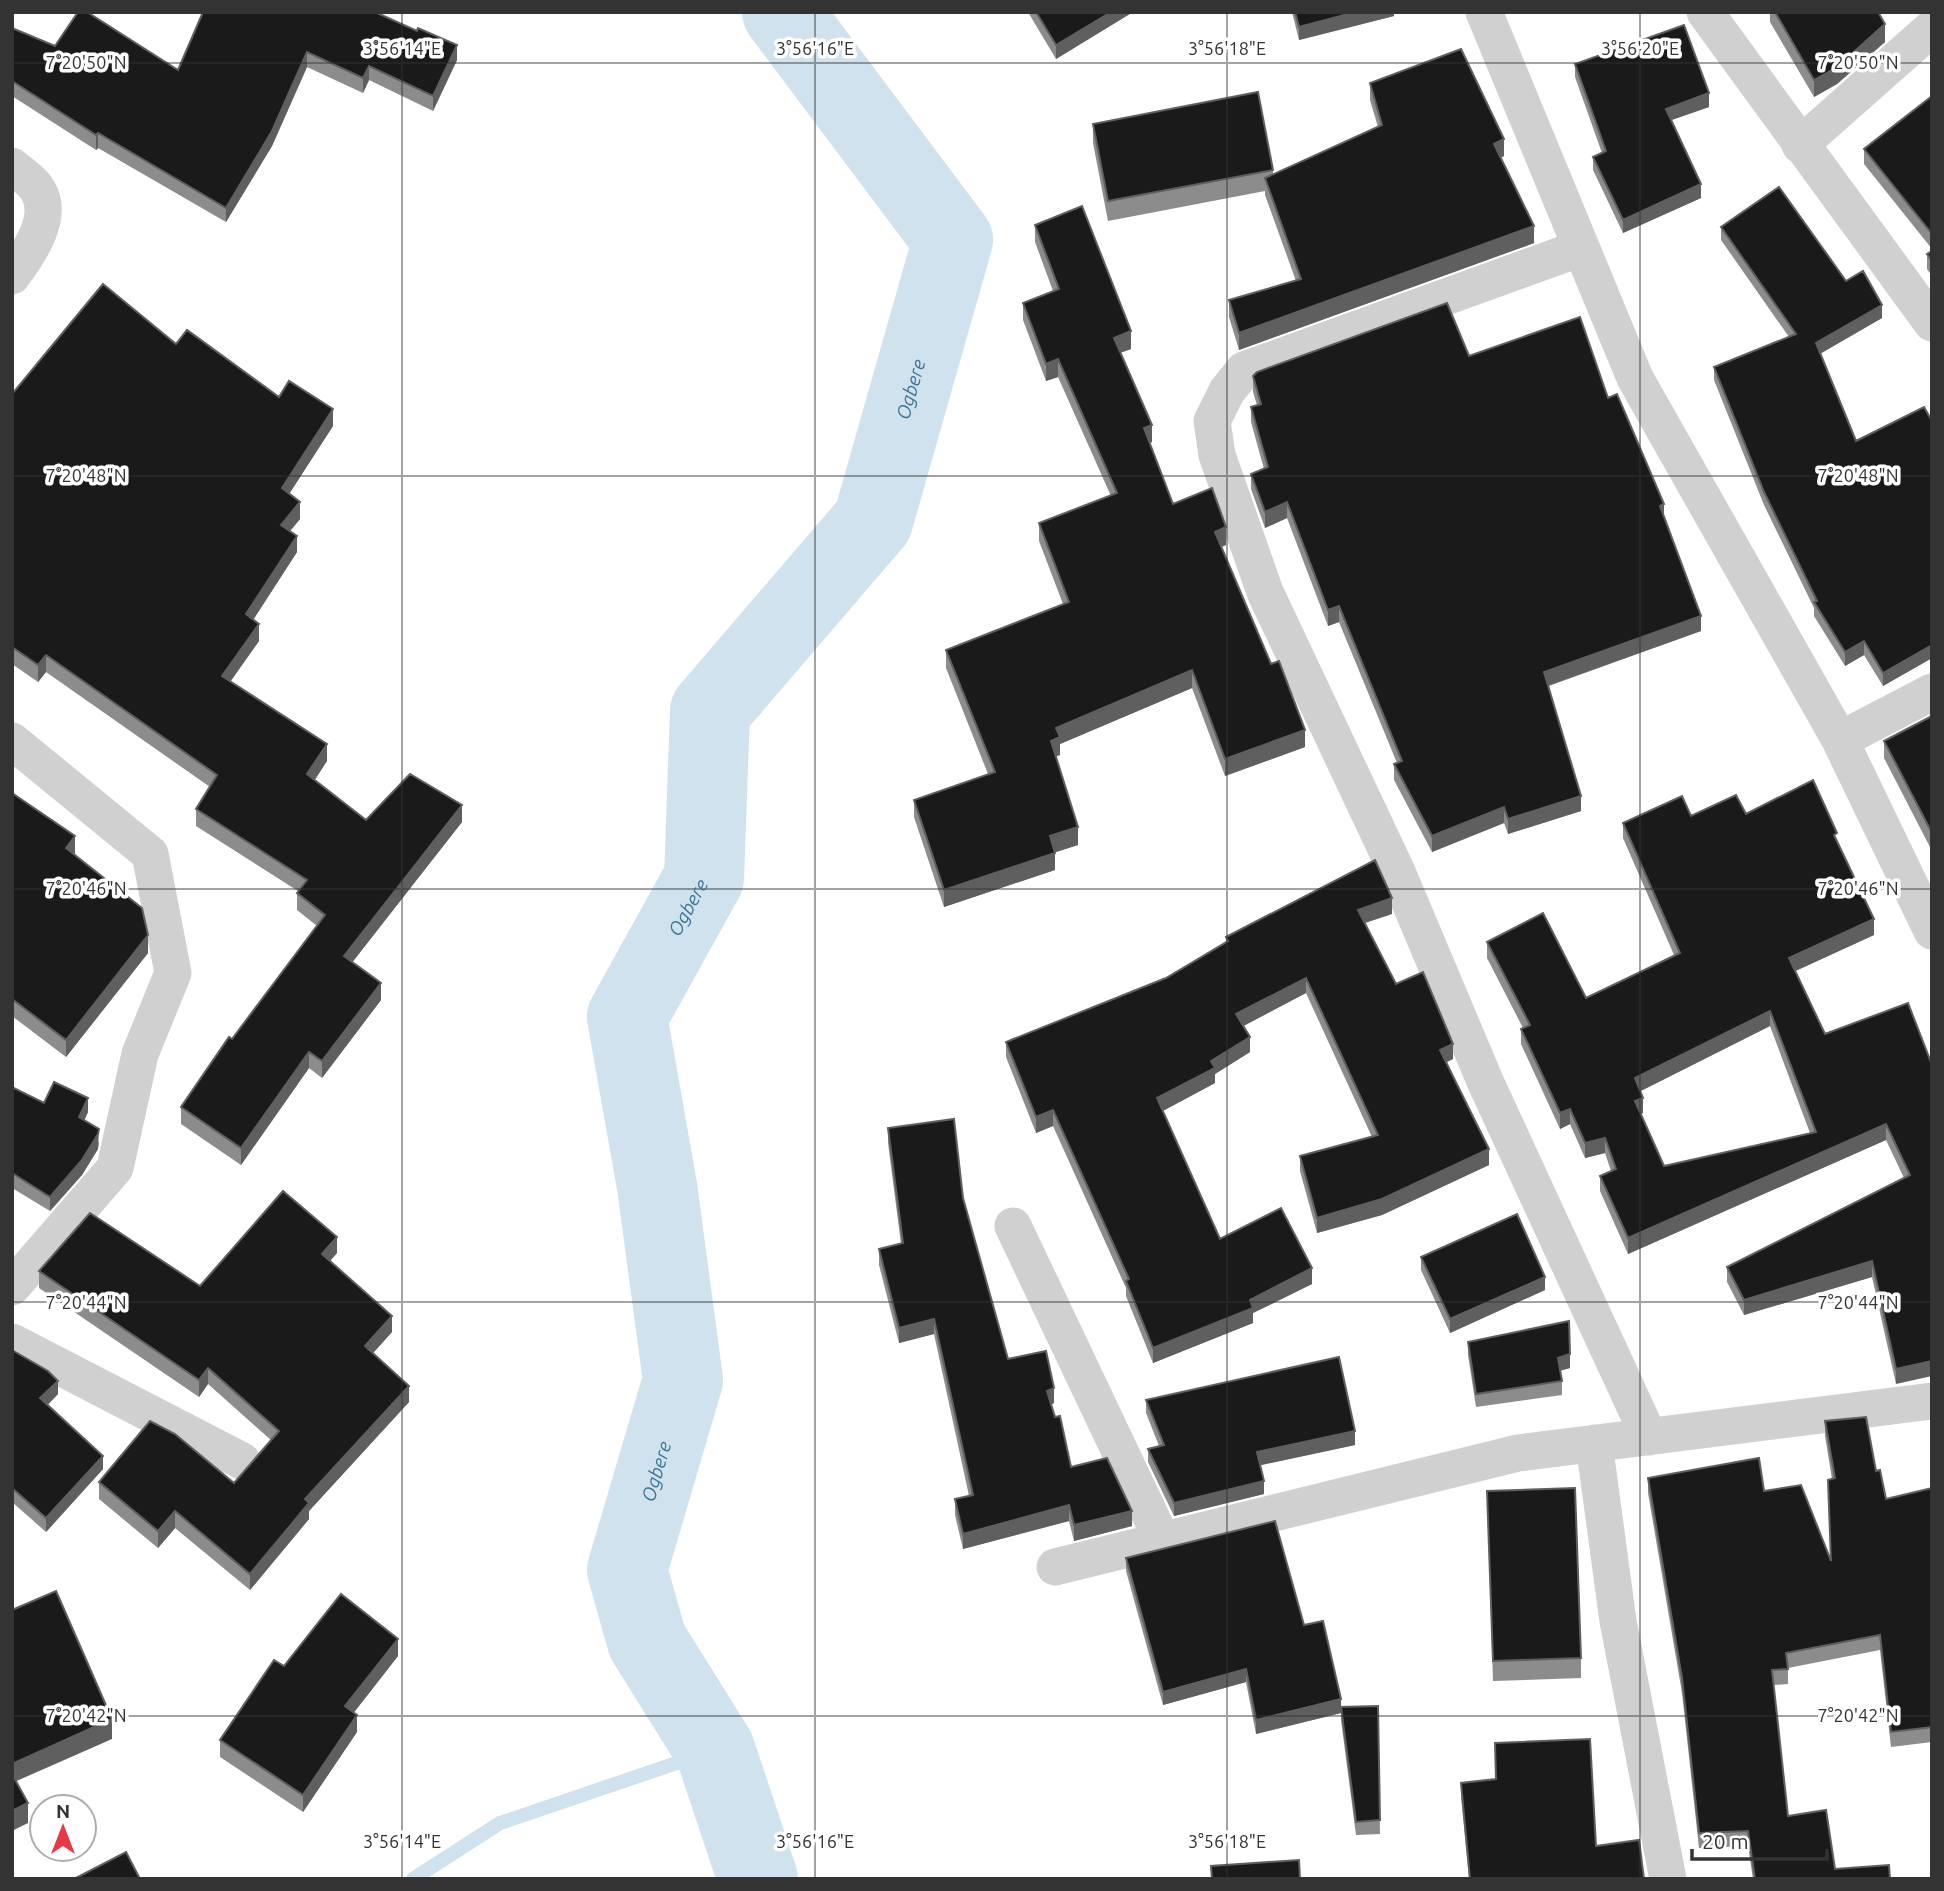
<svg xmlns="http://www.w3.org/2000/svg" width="1944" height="1891" font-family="Ubuntu,sans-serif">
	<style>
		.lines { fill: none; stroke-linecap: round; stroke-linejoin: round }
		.stream { stroke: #cfe2ee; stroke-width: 14 }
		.river { stroke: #cfe2ee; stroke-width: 80 }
		.street { stroke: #d0d0d0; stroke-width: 37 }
		.wall { fill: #8c8c8c; fill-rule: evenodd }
		.shaded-wall { fill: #5f5f5f }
		.building { fill: #1a1a1a; stroke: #5f5f5f; stroke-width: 2; fill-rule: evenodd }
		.ticks { fill: none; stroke: #333; stroke-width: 2; stroke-opacity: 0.45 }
		.labels { text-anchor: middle; stroke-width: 7; stroke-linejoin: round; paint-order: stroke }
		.water-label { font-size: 19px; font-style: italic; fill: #3f7597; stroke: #fff }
		.ticks-label { font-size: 18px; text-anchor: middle; fill: #333; stroke: #fff; stroke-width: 7; stroke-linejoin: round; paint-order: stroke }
	</style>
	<rect width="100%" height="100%" fill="#fff"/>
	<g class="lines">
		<!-- stream -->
		<path class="stream" d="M413,1879L500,1823L715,1750"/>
		<!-- river -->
		<path class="river" id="s1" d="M758,1879L715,1750L647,1641L627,1570L683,1380L657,1186L627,1017L704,878L710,711L873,521L953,240L782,12"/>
		<!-- street -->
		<path class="street" d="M1484,12L1635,378L1840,740L1932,931
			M1705,12L1932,323
			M1800,145L1932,28
			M12,166C19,172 28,178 34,185C58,213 29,253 12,276
			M1581,248L1244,370L1227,391L1212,421L1217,455L1265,592L1397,872L1485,1081L1649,1437
			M1840,740L1932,692
			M12,741L150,854L173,973L140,1054L115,1168L12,1287
			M1013,1226L1162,1540
			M12,1342L242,1461
			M1594,1443L1618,1621L1668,1879
			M1055,1567L1518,1453L1932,1401"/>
	</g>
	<!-- wall -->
	<path class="wall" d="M203,12L457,60L433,111L369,80L363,93L307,67L272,146L226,222L98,148L96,150L12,96V28L55,46L178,70Z
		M1028,12H1133L1056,59Z
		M1292,12H1394V16L1299,40Z
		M1770,12H1878L1885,42L1837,84L1814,97L1770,22Z
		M1575,64L1709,107L1671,120L1701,198L1623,233L1593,170V157L1602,153L1575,77Z
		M1370,83L1504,156L1500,158L1534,243L1239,350L1229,317V300L1296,281L1265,195V191L1108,221L1093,143V124L1273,170V175L1378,127L1370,100Z
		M1932,96V249L1864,164V149Z
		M1035,225L1131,349L1120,353L1152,442L1150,443L1173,504L1226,545L1221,547L1305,747L1225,776L1192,688L1060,744V755L1056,756L1078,845L1055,852V870L944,907L914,817V800L988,774L946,668V650L1063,604L1039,541V523L1111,496L1058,377L1046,381L1023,320V303L1053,291L1035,242Z
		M1721,227L1846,281L1882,318L1820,354L1856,441L1932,421V658L1883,686L1864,655L1845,666L1814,616V608L1764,505L1714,380V367L1789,337L1721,240Z
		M1932,251V276L1927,269V254Z
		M176,344L279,397L333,426L289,494L300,519L290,531L297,552L253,620L259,641L231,681L327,761L315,780L366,820L462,822L352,962L381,1000L322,1078L309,1068L241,1165L181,1124V1107L317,926L297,910V893L298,891L196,826V809L210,787L46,672L38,682L12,664V394Z
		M1469,356L1608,398L1664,518L1701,631L1549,686L1581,811L1508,834L1504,823L1432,852L1394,780V764L1397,763L1339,622L1328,626L1287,518L1265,528L1251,489V474L1264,469L1251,422V407L1257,405L1253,392V376Z
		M1932,716V851L1884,758V741Z
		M12,793L75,853L73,855L148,953L66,1057L12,1016Z
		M1746,814L1837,842L1874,935L1795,971L1825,1034L1932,1065L1896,1384L1872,1277L1744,1315L1727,1282V1267L1904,1178L1886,1140L1628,1254L1600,1191V1176L1611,1171L1605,1153L1585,1158L1570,1124L1560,1129L1521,1044V1029L1523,1028L1487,958V942L1586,998L1674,955L1623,838V823L1691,816ZM1770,1026L1810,1133L1664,1166L1641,1114L1643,1113L1640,1091Z
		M1392,914L1365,923L1396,984L1453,1059L1447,1062L1489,1165L1382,1215L1317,1233L1300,1171V1156L1372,1137L1306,993L1243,1026L1250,1052L1215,1074V1083L1163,1111L1220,1239L1312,1284L1253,1313V1323L1153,1363L1126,1296V1288L1053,1126L1036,1133L1006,1057V1042L1166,978L1226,942V937Z
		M12,1087L44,1103L88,1112L84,1120L99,1143L98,1149L82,1175L50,1211L12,1188Z
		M888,1128L963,1198L1008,1359L1054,1403L1051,1405L1071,1467L1132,1526L1074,1541L1069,1521L963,1549L955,1515V1499L969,1496L934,1334L899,1343L879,1265V1249L901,1244L888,1143Z
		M337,1253L330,1261L392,1332L373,1353L409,1402L309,1511V1519L250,1590L175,1528L158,1548L99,1499V1482L234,1483L271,1440L208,1384L199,1397L39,1288V1271L200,1286Z
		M1421,1257L1545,1290L1450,1333L1421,1270Z
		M1468,1342L1570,1368L1560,1371L1562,1381V1395L1476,1407L1468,1355Z
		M12,1350L58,1394L48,1405L103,1469L46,1532L12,1502Z
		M1146,1400L1355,1445L1260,1465L1264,1494L1174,1516L1148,1462V1449L1159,1446L1146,1413Z
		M1825,1421L1876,1471L1886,1499L1932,1488V1742L1891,1747L1880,1650L1788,1668V1684L1774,1685L1788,1816L1835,1869L1890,1879H1753L1748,1846L1699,1848L1682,1693L1648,1493V1478L1764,1491L1830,1560L1832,1479L1825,1436Z
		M1487,1491L1581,1658V1678L1493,1681Z
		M1126,1558L1304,1625L1341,1707L1378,1706L1380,1834L1356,1835L1341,1720V1713L1256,1734L1246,1682L1163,1705L1126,1571Z
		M398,1656L354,1712L357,1732L303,1812L220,1757V1740L284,1666Z
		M1461,1783L1596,1846L1644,1879H1469L1461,1796Z"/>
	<!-- shaded-wall -->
	<path class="shaded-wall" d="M1111,12H1133L1056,59V45Z
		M1356,12H1394V16L1299,40V27Z
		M1885,24V42L1837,84L1814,97V80Z
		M457,45V60L433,111V96Z
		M307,52V67L272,146L226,222V208Z
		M369,66V80L363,93V78Z
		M1709,93V107L1666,122V109Z
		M98,133V148L96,150V135Z
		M1504,139V156L1494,161V144Z
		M1701,184V198L1623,233V220Z
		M1534,226V243L1239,350V333Z
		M1882,305V318L1816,356V343Z
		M1131,331V349L1114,355V338Z
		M1058,359V377L1046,381V364Z
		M333,409V426L282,505V488Z
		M1152,425V442L1144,446V428Z
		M300,502V519L281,542V525Z
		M1287,502V518L1265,528V512Z
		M1664,504V520L1660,506Z
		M1226,527V545L1215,550V532Z
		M297,536V552L246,631V614Z
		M1339,606V622L1328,626V610Z
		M1701,616V631L1544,687V672Z
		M259,624V641L222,693V676Z
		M1864,641V655L1845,666V652Z
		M1932,645V658L1883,686V673Z
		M46,655V672L38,682V665Z
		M1192,670V688L1060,744V755L1051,758V741L1056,728Z
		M1305,730V747L1225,776V759Z
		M327,744V761L307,791V774Z
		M1581,796V811L1508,834V819Z
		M462,805V822L344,973V956Z
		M1504,807V823L1432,852V836Z
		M1078,827V845L1050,854V836Z
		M75,836V853L66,866V848Z
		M1055,853V870L944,907V890Z
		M1392,898V914L1358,925V910Z
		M1874,919V935L1789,974V958Z
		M148,935V953L66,1057V1040Z
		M1306,978V993L1236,1030V1014Z
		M381,983V1000L322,1078V1061Z
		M1770,1011V1026L1635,1094V1078Z
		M1250,1037V1052L1215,1074V1083L1157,1114V1098L1211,1061Z
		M1453,1044V1059L1440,1065V1050Z
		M309,1052V1068L241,1165V1148Z
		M88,1098V1112L79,1132V1117Z
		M1643,1098V1113L1635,1117V1101Z
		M1570,1109V1124L1560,1129V1113Z
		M1053,1110V1126L1036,1133V1117Z
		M1886,1124V1140L1628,1254V1238Z
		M99,1129L98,1149L82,1175L50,1211V1197Z
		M1605,1138V1153L1585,1158V1143Z
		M1489,1149V1165L1382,1215L1317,1233V1218Z
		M337,1237V1253L322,1270V1254Z
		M1872,1261V1277L1744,1315V1300Z
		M1312,1268V1284L1253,1313V1323L1153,1363V1348Z
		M1545,1277V1290L1450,1333V1319Z
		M392,1316V1332L365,1362V1346Z
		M934,1319V1334L899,1343V1328Z
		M1570,1354V1368L1558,1371V1358Z
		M1932,1361V1376L1896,1384V1369Z
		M208,1368V1384L199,1397V1380Z
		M58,1381V1394L40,1412V1398Z
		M409,1386V1402L309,1511V1519L250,1590V1574L305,1499Z
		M1054,1388V1403L1047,1406V1391Z
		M1355,1431V1445L1257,1466V1452Z
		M103,1456V1469L46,1532V1518Z
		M1264,1481V1494L1174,1516V1503Z
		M1069,1505V1521L963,1549V1534Z
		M175,1511V1528L158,1548V1531Z
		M1132,1511V1526L1074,1541V1525Z
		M398,1639V1656L345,1724V1706Z
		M1246,1669V1682L1163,1705V1692Z
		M1341,1699V1713L1256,1734V1720Z
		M357,1715V1732L303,1812V1795Z
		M112,1719V1739L12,1783V1764Z
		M28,1803V1823L12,1831V1811Z"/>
	<!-- building -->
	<path class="building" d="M78,12H87L178,70L203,12H375L417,31L418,28L457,45L433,96L369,66L363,78L307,52L272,131L226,208L98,133L96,135L12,81V28L55,46Z
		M1036,12H1111L1056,45Z
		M1295,12H1356L1299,27Z
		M1775,12H1878L1885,24L1837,67L1814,80Z
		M1684,25L1709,93L1666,109L1701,184L1623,220L1593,157L1606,151L1575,64Z
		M1461,49L1504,139L1494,144L1534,226L1239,333L1229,300L1301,279L1265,178L1382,125L1370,83Z
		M1258,92L1273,170L1108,201L1093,124Z
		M1932,96V234L1864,149Z
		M1779,187L1846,281L1863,271L1882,305L1816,343L1856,441L1924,407L1932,421V645L1883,673L1864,641L1845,652L1814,602L1817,601L1764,492L1714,367L1796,334L1721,227Z
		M1082,206L1131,331L1114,338L1152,425L1144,428L1173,504L1212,488L1226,527L1215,532L1271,664L1279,661L1305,730L1225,759L1192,670L1056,728L1060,737L1051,741L1078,827L1050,836L1055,853L944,890L914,800L995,772L946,650L1069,602L1039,523L1117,493L1058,359L1046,364L1023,303L1059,289L1035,225Z
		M1932,251V261L1927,254Z
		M103,284L176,344L187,330L279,397L289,381L333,409L282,488L300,502L281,525L297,536L246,614L259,624L222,676L327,744L307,774L366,820L410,774L462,805L344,956L381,983L322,1061L309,1052L241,1148L181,1107L229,1037L232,1039L325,915L297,893L307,880L196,809L217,775L46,655L38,665L12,647V394Z
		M1447,303L1469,356L1580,317L1608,398L1617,394L1664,504L1660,506L1701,616L1544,672L1581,796L1508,819L1504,807L1432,836L1394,764L1402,761L1339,606L1328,610L1287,502L1265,512L1251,474L1268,467L1251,407L1261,404L1253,376L1257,372Z
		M1932,716V833L1884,741Z
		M1813,780L1837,833L1834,835L1874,919L1789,958L1825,1034L1908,1003L1932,1065V1361L1896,1369L1872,1261L1744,1300L1727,1267L1910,1175L1886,1124L1628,1238L1600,1176L1616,1169L1605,1138L1585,1143L1570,1109L1560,1113L1521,1029L1530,1025L1487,942L1543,913L1586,998L1680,953L1623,823L1682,796L1691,816L1736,795L1746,814ZM1770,1011L1816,1132L1664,1166L1635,1101L1643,1098L1635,1078Z
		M12,793L75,836L66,848L142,908L148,935L66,1040L12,999Z
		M1375,860L1392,898L1358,910L1396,984L1423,972L1453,1044L1440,1050L1489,1149L1382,1199L1317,1218L1300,1156L1378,1135L1306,978L1236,1014L1250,1037L1211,1061L1215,1068L1157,1098L1220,1239L1281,1208L1312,1268L1250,1300L1253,1308L1153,1348L1126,1281L1129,1279L1053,1110L1036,1117L1006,1042L1166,978L1228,941L1226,937Z
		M54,1082L88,1098L79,1117L99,1129L98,1134L82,1160L50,1197L12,1173V1087L44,1103Z
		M954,1119L963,1198L1008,1359L1046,1351L1054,1388L1047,1391L1055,1417L1060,1416L1071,1467L1107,1458L1132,1511L1074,1525L1069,1505L963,1534L955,1499L973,1495L934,1319L899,1328L879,1249L903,1243L888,1128Z
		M283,1191L337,1237L322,1254L392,1316L365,1346L409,1386L305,1499L309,1503L250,1574L175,1511L158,1531L99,1482L150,1421L175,1434L234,1483L279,1431L208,1368L199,1380L39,1271L90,1213L200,1286Z
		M1517,1214L1545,1277L1450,1319L1421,1257Z
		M1569,1321L1570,1354L1558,1358L1562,1381L1476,1394L1468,1342Z
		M12,1350L48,1371L58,1381L40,1398L103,1456L46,1518L12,1488Z
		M1339,1357L1355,1431L1257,1452L1264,1481L1174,1503L1148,1449L1164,1445L1146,1400Z
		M1866,1417L1876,1471L1880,1470L1886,1499L1932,1488V1727L1891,1732L1880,1635L1786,1653L1788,1669L1772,1670L1788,1816L1826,1810L1835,1869L1889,1865L1890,1879H1755L1748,1831L1699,1833L1682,1678L1648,1478L1759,1458L1764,1491L1801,1485L1831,1561L1828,1480L1835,1478L1825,1421Z
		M1575,1488L1581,1658L1493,1661L1487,1491Z
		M1275,1521L1304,1625L1323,1621L1341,1699L1256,1720L1246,1669L1163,1692L1126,1558Z
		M56,1591L112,1719L12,1764V1610Z
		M341,1594L398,1639L345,1706L357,1715L303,1795L220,1740L274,1660L284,1666Z
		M1378,1706L1380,1820L1356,1822L1341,1707Z
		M1590,1739L1596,1846L1639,1840L1644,1879H1470L1461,1783L1496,1779L1495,1743Z
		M12,1774L28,1803L12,1811Z
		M126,1852L140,1879H74Z
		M1299,1860L1300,1879H1212L1211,1866Z"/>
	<!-- ticks -->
	<path class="ticks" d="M402,12V1879M815,12V1879M1227,12V1879M1640,12V1879M12,63H1932M12,476H1932M12,889H1932M12,1302H1932M12,1716H1932"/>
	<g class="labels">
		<!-- water labels -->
		<g class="water-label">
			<text dy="7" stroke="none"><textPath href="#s1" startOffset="1617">Ogbere</textPath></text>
			<text dy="7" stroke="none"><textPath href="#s1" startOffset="1029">Ogbere</textPath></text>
			<text dy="7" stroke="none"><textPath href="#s1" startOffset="441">Ogbere</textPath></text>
		</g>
	</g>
	<g class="ticks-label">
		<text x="402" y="55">3°56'14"E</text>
		<text x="815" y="55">3°56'16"E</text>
		<text x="1227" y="55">3°56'18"E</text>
		<text x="1640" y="55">3°56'20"E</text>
		<text x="86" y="69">7°20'50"N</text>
		<text x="1858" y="69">7°20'50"N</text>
		<text x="86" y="482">7°20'48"N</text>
		<text x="1858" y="482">7°20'48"N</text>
		<text x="86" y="895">7°20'46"N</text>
		<text x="1858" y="895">7°20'46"N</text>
		<text x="86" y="1309">7°20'44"N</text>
		<text x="1858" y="1309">7°20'44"N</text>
		<text x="86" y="1722">7°20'42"N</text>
		<text x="1858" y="1722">7°20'42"N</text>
		<text x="402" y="1848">3°56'14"E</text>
		<text x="815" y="1848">3°56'16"E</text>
		<text x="1227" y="1848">3°56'18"E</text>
	</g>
	<!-- border -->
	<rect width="1944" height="1891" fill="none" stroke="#333333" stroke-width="28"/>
	<!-- north arrow -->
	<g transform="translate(63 1828)"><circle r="33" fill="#ffffff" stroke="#adadad" stroke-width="2"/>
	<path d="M0-5L12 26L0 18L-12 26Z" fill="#e63946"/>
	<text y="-10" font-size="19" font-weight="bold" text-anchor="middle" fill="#333333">N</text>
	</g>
	<!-- scale -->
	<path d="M1692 1849v10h135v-10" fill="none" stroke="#333333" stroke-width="3.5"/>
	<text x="1702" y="1849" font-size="21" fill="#333333" stroke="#ffffff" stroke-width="5" paint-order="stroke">20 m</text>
</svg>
